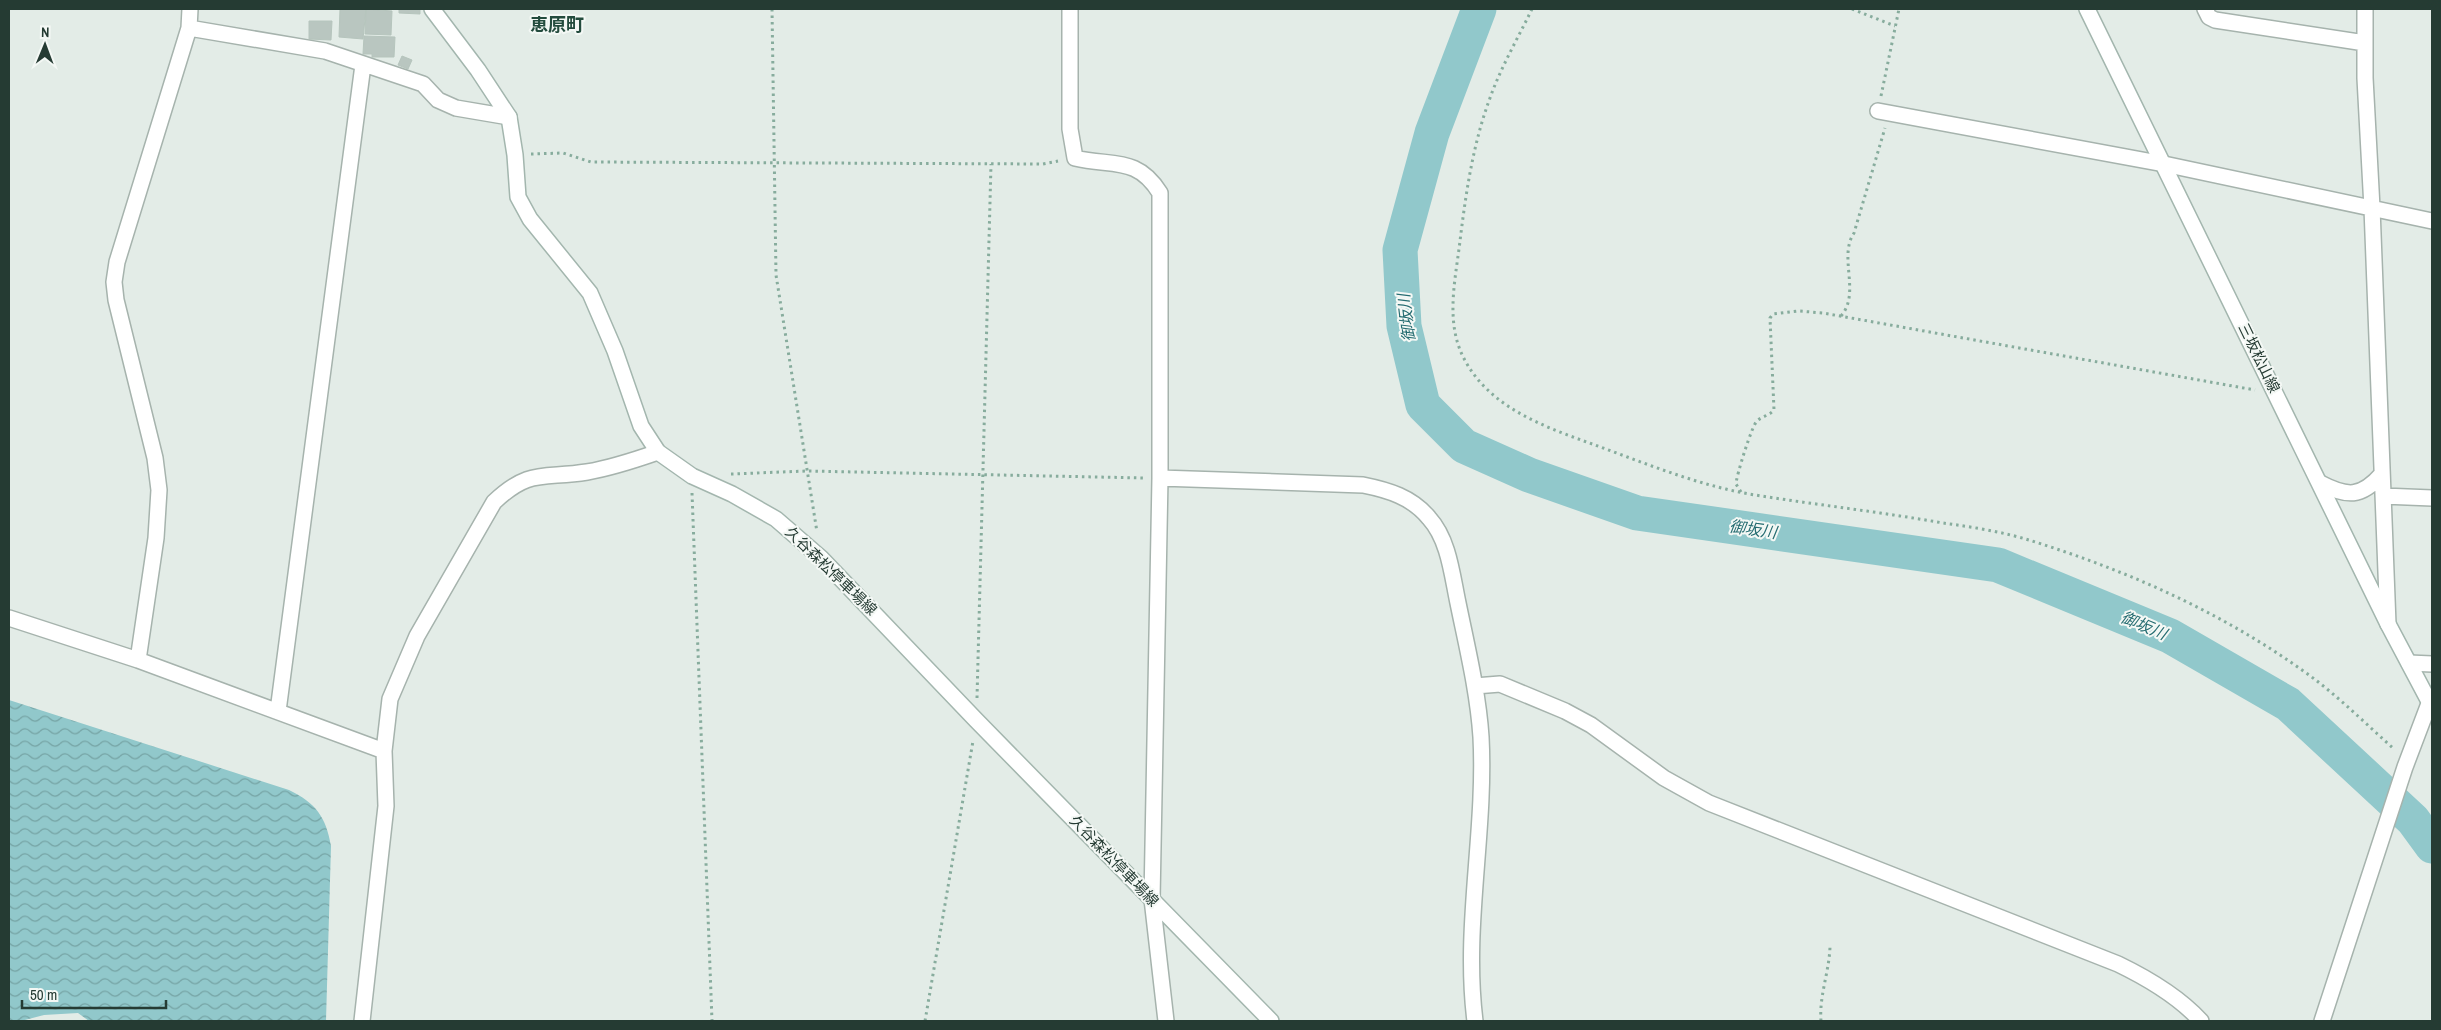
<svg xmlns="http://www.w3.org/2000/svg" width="2441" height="1030" font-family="'Archivo Narrow','Noto Sans JP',sans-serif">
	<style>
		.water { fill: url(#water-waves) }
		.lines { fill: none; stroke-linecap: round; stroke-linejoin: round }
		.river { stroke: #91c8cb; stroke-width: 35 }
		.building { fill: #b9c6c0; stroke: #b6c5bd }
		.minor-casing { stroke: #a6b3ad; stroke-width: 18 }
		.secondary-casing { stroke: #a3b6ae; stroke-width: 18 }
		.path { stroke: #87ac9d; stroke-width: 3; stroke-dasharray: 2.5 4; stroke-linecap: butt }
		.minor { stroke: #fff; stroke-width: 15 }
		.secondary { stroke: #fff; stroke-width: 15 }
		.labels { text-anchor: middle; stroke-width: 4; stroke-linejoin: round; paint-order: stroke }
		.street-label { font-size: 15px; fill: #253b33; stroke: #f4f8f5 }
		.water-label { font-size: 16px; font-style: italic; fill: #256c71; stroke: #f4f8f5 }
		.quarter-label { font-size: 18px; font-weight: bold; fill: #234b3d; stroke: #f4f8f5 }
	</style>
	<defs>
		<pattern id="water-waves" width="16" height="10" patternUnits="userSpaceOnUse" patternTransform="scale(1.25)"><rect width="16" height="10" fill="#91c8cb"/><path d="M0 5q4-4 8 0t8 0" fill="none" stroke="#76a4a5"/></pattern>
	</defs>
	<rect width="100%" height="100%" fill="#e3ece7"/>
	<!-- water -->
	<path class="water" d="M9,700L289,790C316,803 326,817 331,846L326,1021H89L78,1013L44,1015L21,1021H9Z"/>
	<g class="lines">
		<!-- river -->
		<path class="river" d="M1479,9L1432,133L1400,250L1404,326L1423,405L1464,446L1529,475L1637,513L1998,565L2170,636L2288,704L2413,820L2432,846"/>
	</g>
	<!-- building -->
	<path class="building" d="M340,9H366L363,39L339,37Z
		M366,9L392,11L391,35L365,34Z
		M399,9H420V14L399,13Z
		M309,21H332L331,40L309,39Z
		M364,36L395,37L394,57H372V54H363Z
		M402,56L412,60L408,69L398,65Z"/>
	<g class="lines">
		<defs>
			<path id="minor" d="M1070,9V129L1075,158C1113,167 1137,156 1160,193V478L1152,899L1166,1021
				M2205,9L2209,17L2215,20L2365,43
				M2365,9V78L2372,208L2388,624
				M189,28L325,51L423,84L438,100L456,108L509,117
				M1878,111L2164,164L2432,221
				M1160,478L1363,485C1388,490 1412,497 1429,518C1449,540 1452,575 1458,603C1467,647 1478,692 1481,737C1486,832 1463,927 1475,1021
				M2320,483C2347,497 2361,498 2382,474
				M2383,496L2432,498
				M9,618L138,660L384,751
				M138,660L156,538L159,490L155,458L116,300L114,282L117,262L189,28L190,9
				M2409,663L2432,664
				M1475,686L1500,684L1565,711L1591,725L1664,778L1709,803L2118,964C2147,978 2179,997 2201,1021
				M278,711L363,65
				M362,1021L386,806L384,751L390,699L417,636L494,502C530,468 543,479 587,472C611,468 635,460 658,452
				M2322,1021L2405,767L2430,701"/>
			<path id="secondary" d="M432,9L478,70L509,117L515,155L518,197L530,219L590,293L615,351L641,426L658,452L692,476L732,494L776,519L821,558L976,720L1271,1021
				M2087,9L2388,624L2432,707"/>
		</defs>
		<!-- minor casing -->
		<use href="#minor" class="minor-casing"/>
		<!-- secondary casing -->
		<use href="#secondary" class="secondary-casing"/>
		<!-- path -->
		<path class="path" d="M772,9L776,275L817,532
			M1532,9C1518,38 1501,67 1490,98C1473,144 1466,192 1460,241C1455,283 1444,326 1467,364C1494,410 1548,428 1595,445C1647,464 1700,486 1755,495C1818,505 1881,512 1943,523C1972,527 2004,532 2032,541C2131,572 2225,614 2309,675C2339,697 2366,724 2394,749
			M1852,9L1895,26
			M1881,96L1899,9
			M531,154L563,153L591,162L1043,164L1058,161
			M1841,316C1861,293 1838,257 1854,233L1885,128
			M731,474L807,471L1145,478
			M1741,492L1736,484C1736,477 1752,425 1757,421C1762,416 1769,416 1774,410L1770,318L1773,314L1799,311L1823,313L2255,390
			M692,493L712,1021
			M977,698L991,164
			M925,1021L973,741
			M1821,1021C1819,996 1829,973 1830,947"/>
		<!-- minor -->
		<use href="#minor" class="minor"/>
		<!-- secondary -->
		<use href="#secondary" class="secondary"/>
	</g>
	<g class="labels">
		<!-- street labels -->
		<g class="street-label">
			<text transform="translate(2259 358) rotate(64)" y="5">三坂松山線</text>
			<text transform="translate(831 571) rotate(44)" y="5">久谷森松停車場線</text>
			<text transform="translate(1114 861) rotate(46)" y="5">久谷森松停車場線</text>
		</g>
		<!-- water labels -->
		<g class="water-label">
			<text transform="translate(1406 318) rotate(-97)" y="6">御坂川</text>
			<text transform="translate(1753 529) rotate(8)" y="6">御坂川</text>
			<text transform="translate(2144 625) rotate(23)" y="6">御坂川</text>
		</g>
		<!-- quarter labels -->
		<g class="quarter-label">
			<text x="557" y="31">恵原町</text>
		</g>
	</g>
	<!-- border -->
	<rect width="2441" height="1030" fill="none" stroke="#253b33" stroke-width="20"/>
	<!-- north arrow -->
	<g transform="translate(45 45) rotate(1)" stroke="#f4f8f5" stroke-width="4" paint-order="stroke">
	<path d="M0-4L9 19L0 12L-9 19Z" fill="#253b33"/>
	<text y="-8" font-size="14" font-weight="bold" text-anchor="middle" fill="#253b33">N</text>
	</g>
	<!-- scale -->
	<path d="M22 1000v8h144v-8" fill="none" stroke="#253b33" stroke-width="2.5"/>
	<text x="30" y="1000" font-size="15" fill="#253b33" stroke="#f4f8f5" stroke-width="4" paint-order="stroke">50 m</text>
</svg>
